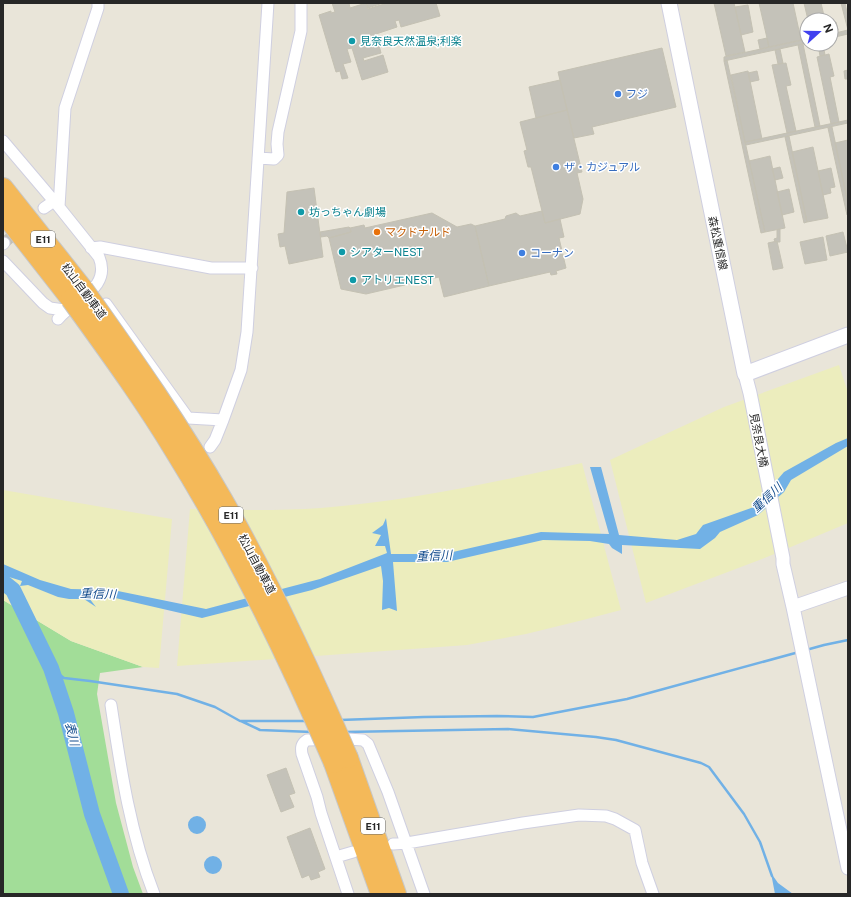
<svg xmlns="http://www.w3.org/2000/svg" width="851" height="897" font-family="'Public Sans','Noto Sans JP',sans-serif">
	<style>
		.green { fill: #a2dd98 }
		.sand { fill: #ecedbd }
		.water { fill: #71b1e6 }
		.lines { fill: none; stroke-linecap: round; stroke-linejoin: round }
		.stream { stroke: #71b1e6; stroke-width: 2.5 }
		.river { stroke: #71b1e6; stroke-width: 16 }
		.building { fill: #c4c2b9; stroke: #c4c1b3 }
		.minor-tunnel { stroke: #c2bfb5; stroke-width: 11; stroke-dasharray: 11 5.5; stroke-linecap: butt }
		.minor-casing { stroke: #cfcfe0; stroke-width: 13 }
		.tertiary-casing { stroke: #cfcfe0; stroke-width: 15 }
		.secondary-casing { stroke: #cfcfe0; stroke-width: 17 }
		.motorway-casing { stroke: #c7c7c7; stroke-width: 22 }
		.minor { stroke: #fff; stroke-width: 11 }
		.tertiary { stroke: #fff; stroke-width: 13 }
		.secondary { stroke: #fff; stroke-width: 15 }
		.motorway { stroke: #f4b959; stroke-width: 20 }
		.motorway-bridge-casing { stroke: #c7c7c7; stroke-width: 22; stroke-linecap: butt }
		.motorway-bridge { stroke: #f4b959; stroke-width: 20 }
		.culture-dot { fill: #0f9aa8; stroke: #fff; stroke-width: 1.5 }
		.shop-dot { fill: #3f7fe0; stroke: #fff; stroke-width: 1.5 }
		.food-dot { fill: #e8710a; stroke: #fff; stroke-width: 1.5 }
		.labels { text-anchor: middle; stroke-width: 3; stroke-linejoin: round; paint-order: stroke }
		.shield { fill: #fff; stroke: #686868; stroke-width: 1 }
		.shield-label { font-size: 10px; font-weight: bold; fill: #272727 }
		.culture-label { font-size: 11px; fill: #0d838f; stroke: #fff; text-anchor: start }
		.shop-label { font-size: 11px; fill: #366cbe; stroke: #fff; text-anchor: start }
		.food-label { font-size: 11px; fill: #c56008; stroke: #fff; text-anchor: start }
		.street-label { font-size: 11px; fill: #272727; stroke: #fff }
		.water-label { font-size: 12px; font-style: italic; fill: #144d8e; stroke: #fff }
	</style>
	<rect width="100%" height="100%" fill="#e9e5d9"/>
	<!-- green -->
	<path class="green" d="M3,600L71,641L143,667L100,673L97,694L116,803L133,867L143,894H3Z"/>
	<!-- sand -->
	<path class="sand" d="M839,365L848,393V523L767,557L646,603L610,460L724,407Z
		M582,463L621,610L583,620L526,634L467,645L177,666L190,509C234,510 278,511 321,508C409,501 495,482 582,463Z
		M3,490L172,519L159,668L143,667L71,641L3,600Z"/>
	<!-- water -->
	<path class="water" d="M848,438V446L791,480L784,492L758,515L720,532L715,538L700,549L622,545V554L612,548L609,544L590,541L543,540L447,562H393L397,611L389,608L382,610L383,581L381,566L312,590L202,618L111,597L89,598L96,607L84,599H69L58,597L28,585L20,586L22,581L9,577L3,578V564L40,580L71,589L113,590L206,609L320,579L387,553L385,546H375L381,535L372,533L383,525L386,518L391,554H444L541,532L609,534L590,467H601L619,535L677,540L696,534L703,525L754,507L784,472L836,443Z
		M188 825a9 9 0 1 1 18 0a9 9 0 1 1-18 0Z
		M204 865a9 9 0 1 1 18 0a9 9 0 1 1-18 0Z
		M771,873L778,883L793,894H775Z"/>
	<g class="lines">
		<!-- stream -->
		<path class="stream" d="M806,650L824,645L848,640
			M51,668L64,678L90,681L177,694L215,707L240,721H307
			M340,720L424,717L497,716L533,717L627,699L799,652
			M241,721L260,730L312,732
			M345,732L508,729L596,737L616,740L701,763L709,767L744,814L760,842L772,876"/>
		<!-- river -->
		<path class="river" d="M3,582L13,590L51,668L66,713L92,814L121,894"/>
	</g>
	<!-- building -->
	<path class="building" d="M332,3H349L350,8L366,3L368,9L387,3H436L440,16L401,27L399,20L395,21L397,27L376,34L381,53L363,58L364,61L383,55L388,72L362,80L352,48L347,49L351,62L343,64L348,78L342,79L340,71L336,72L319,15L331,11V13L335,12Z
		M367,3H383L368,8Z
		M714,3H734L745,52L726,56Z
		M759,3H793L801,40L769,47Z
		M804,3H821L825,20H808Z
		M841,3H845L848,17V30Z
		M748,5L753,32L741,35L735,7Z
		M836,22L838,30H835V33L831,34V23Z
		M848,30V34L831,38V34Z
		M767,38L769,47L760,49L758,40Z
		M807,39V43L724,61V57Z
		M803,44L820,126L815,127L798,45Z
		M818,44H823L825,55L820,56Z
		M662,48L676,107L592,127L594,134L574,138L558,72Z
		M780,49L783,63L778,64L775,50Z
		M829,54L834,76L830,77L839,122L831,124L817,57Z
		M727,60L765,232L761,233L724,61Z
		M786,63L791,85L786,86L796,131L787,133L772,65Z
		M848,70V79H845L844,71Z
		M748,71L762,139L745,142L731,75Z
		M757,71L759,80L750,82L748,73Z
		M560,80L567,110L536,118L529,87Z
		M567,110L582,172L577,173L583,199L580,214L545,223L531,167H528L524,151L527,150L520,122Z
		M848,120V123L746,145L745,142Z
		M832,127L848,203V214L847,215L828,128Z
		M789,136L807,222L804,223L785,137Z
		M848,140V203L835,143Z
		M813,147L828,218L807,222L792,152Z
		M770,156L785,228L765,232L749,161Z
		M780,167L783,178L775,180L772,169Z
		M831,168L835,187L830,188L831,193L823,195L818,171Z
		M314,188L323,257L289,264L285,246L280,247L278,234L284,233L287,192Z
		M789,189L794,212L782,215L777,192Z
		M542,211L545,223L560,219L564,237L559,238L566,268L556,271L557,274L551,275L550,272L489,286L475,226L505,219L506,216L516,213L520,216Z
		M432,213L457,227L471,224L475,226L489,286L444,297L439,277L366,294L341,289L329,238L351,232L350,228L364,225L365,228Z
		M349,227L350,228L351,232L329,238L327,236L321,237L320,232Z
		M780,229V242H775L774,239L777,238V230Z
		M843,232L848,252L830,256L826,236Z
		M823,237L827,260L805,264L800,242Z
		M777,241L783,268L773,270L768,243Z
		M286,768L295,793L289,795L294,807L281,812L267,775Z
		M310,828L325,869L318,872L320,877L311,880L309,875L302,878L287,837Z"/>
	<g class="lines">
		<!-- minor-tunnel -->
		<path class="minor-tunnel" d="M4,243L44,208"/>
		<defs>
			<path id="minor" d="M3,141L59,207L99,257C112,289 74,299 58,319
				M258,158L274,159L278,155L277,144L278,132L301,31V3
				M59,207L65,108L98,8V3
				M44,208L54,201
				M3,244L4,243
				M91,248L100,247L211,268H252
				M3,261L43,303L50,308L64,310
				M106,304L188,418L223,420
				M210,447L215,440L223,420L241,370L247,332L268,3
				M111,705C121,771 130,832 154,894
				M393,844L407,843L523,823L579,815L606,816L615,819L635,830L642,863L653,894
				M336,857L353,852
				M348,894L321,813L317,797L302,754C301,748 301,744 307,740L347,739L363,740L368,744L388,792L424,894"/>
			<path id="tertiary" d="M745,374L750,393L783,558V564L793,607L848,868
				M793,607L848,588"/>
			<path id="secondary" d="M669,3L745,374L848,335"/>
			<path id="motorway" d="M3,188L83,289
				M3,212L71,299
				M348,758L396,894
				M334,763L381,894"/>
		</defs>
		<!-- minor casing -->
		<use href="#minor" class="minor-casing"/>
		<!-- tertiary casing -->
		<use href="#tertiary" class="tertiary-casing"/>
		<!-- secondary casing -->
		<use href="#secondary" class="secondary-casing"/>
		<!-- motorway casing -->
		<use href="#motorway" class="motorway-casing"/>
		<!-- minor -->
		<use href="#minor" class="minor"/>
		<!-- tertiary -->
		<use href="#tertiary" class="tertiary"/>
		<!-- secondary -->
		<use href="#secondary" class="secondary"/>
		<!-- motorway -->
		<use href="#motorway" class="motorway"/>
		<defs>
			<path id="motorway-bridge" d="M83,289C132,358 180,426 222,499C270,583 310,670 348,758
				M71,299C107,349 143,398 175,451C237,551 288,656 334,763"/>
		</defs>
		<!-- motorway-bridge casing -->
		<use href="#motorway-bridge" class="motorway-bridge-casing"/>
		<!-- motorway-bridge -->
		<use href="#motorway-bridge" class="motorway-bridge"/>
	</g>
	<!-- markers -->
	<g class="culture-dot">
		<circle cx="352" cy="41" r="4"/>
		<circle cx="301" cy="212" r="4"/>
		<circle cx="342" cy="252" r="4"/>
		<circle cx="353" cy="280" r="4"/>
	</g>
	<g class="shop-dot">
		<circle cx="618" cy="94" r="4"/>
		<circle cx="556" cy="167" r="4"/>
		<circle cx="522" cy="253" r="4"/>
	</g>
	<circle class="food-dot" cx="377" cy="232" r="4"/>
	<g class="labels">
		<!-- shield labels -->
		<g class="shield">
			<rect x="31" y="231" width="24" height="16" rx="3"/>
			<rect x="219" y="507" width="24" height="16" rx="3"/>
			<rect x="361" y="818" width="24" height="16" rx="3"/>
		</g>
		<g class="shield-label">
			<text x="43" y="243">E11</text>
			<text x="231" y="519">E11</text>
			<text x="373" y="830">E11</text>
		</g>
		<!-- culture labels -->
		<g class="culture-label">
			<text x="360" y="45">見奈良天然温泉;利楽</text>
			<text x="309" y="216">坊っちゃん劇場</text>
			<text x="350" y="256">シアターNEST</text>
			<text x="361" y="284">アトリエNEST</text>
		</g>
		<!-- shop labels -->
		<g class="shop-label">
			<text x="626" y="98">フジ</text>
			<text x="564" y="171">ザ・カジュアル</text>
			<text x="530" y="257">コーナン</text>
		</g>
		<!-- food labels -->
		<g class="food-label">
			<text x="385" y="236">マクドナルド</text>
		</g>
		<!-- street labels -->
		<g class="street-label">
			<text transform="translate(718 243) rotate(78)" y="4">森松重信線</text>
			<text transform="translate(84 291) rotate(53)" y="4">松山自動車道</text>
			<text transform="translate(759 440) rotate(79)" y="4">見奈良大橋</text>
			<text transform="translate(257 564) rotate(62)" y="4">松山自動車道</text>
		</g>
		<!-- water labels -->
		<g class="water-label">
			<text transform="translate(767 498) rotate(-43)" y="4">重信川</text>
			<text transform="translate(434 556) rotate(-3)" y="4">重信川</text>
			<text transform="translate(98 594) rotate(2)" y="4">重信川</text>
			<text transform="translate(72 734) rotate(76)" y="4">表川</text>
		</g>
	</g>
	<!-- border -->
	<rect width="851" height="897" fill="none" stroke="#272727" stroke-width="8"/>
	<!-- north arrow -->
	<g transform="translate(819 32) rotate(69)"><circle r="19" fill="#ffffff" stroke="#a9a9a9"/>
	<path d="M0-3L7 15L0 10L-7 15Z" fill="#4141ef"/>
	<text y="-6" font-size="11" font-weight="bold" text-anchor="middle" fill="#272727">N</text>
	</g>
</svg>
